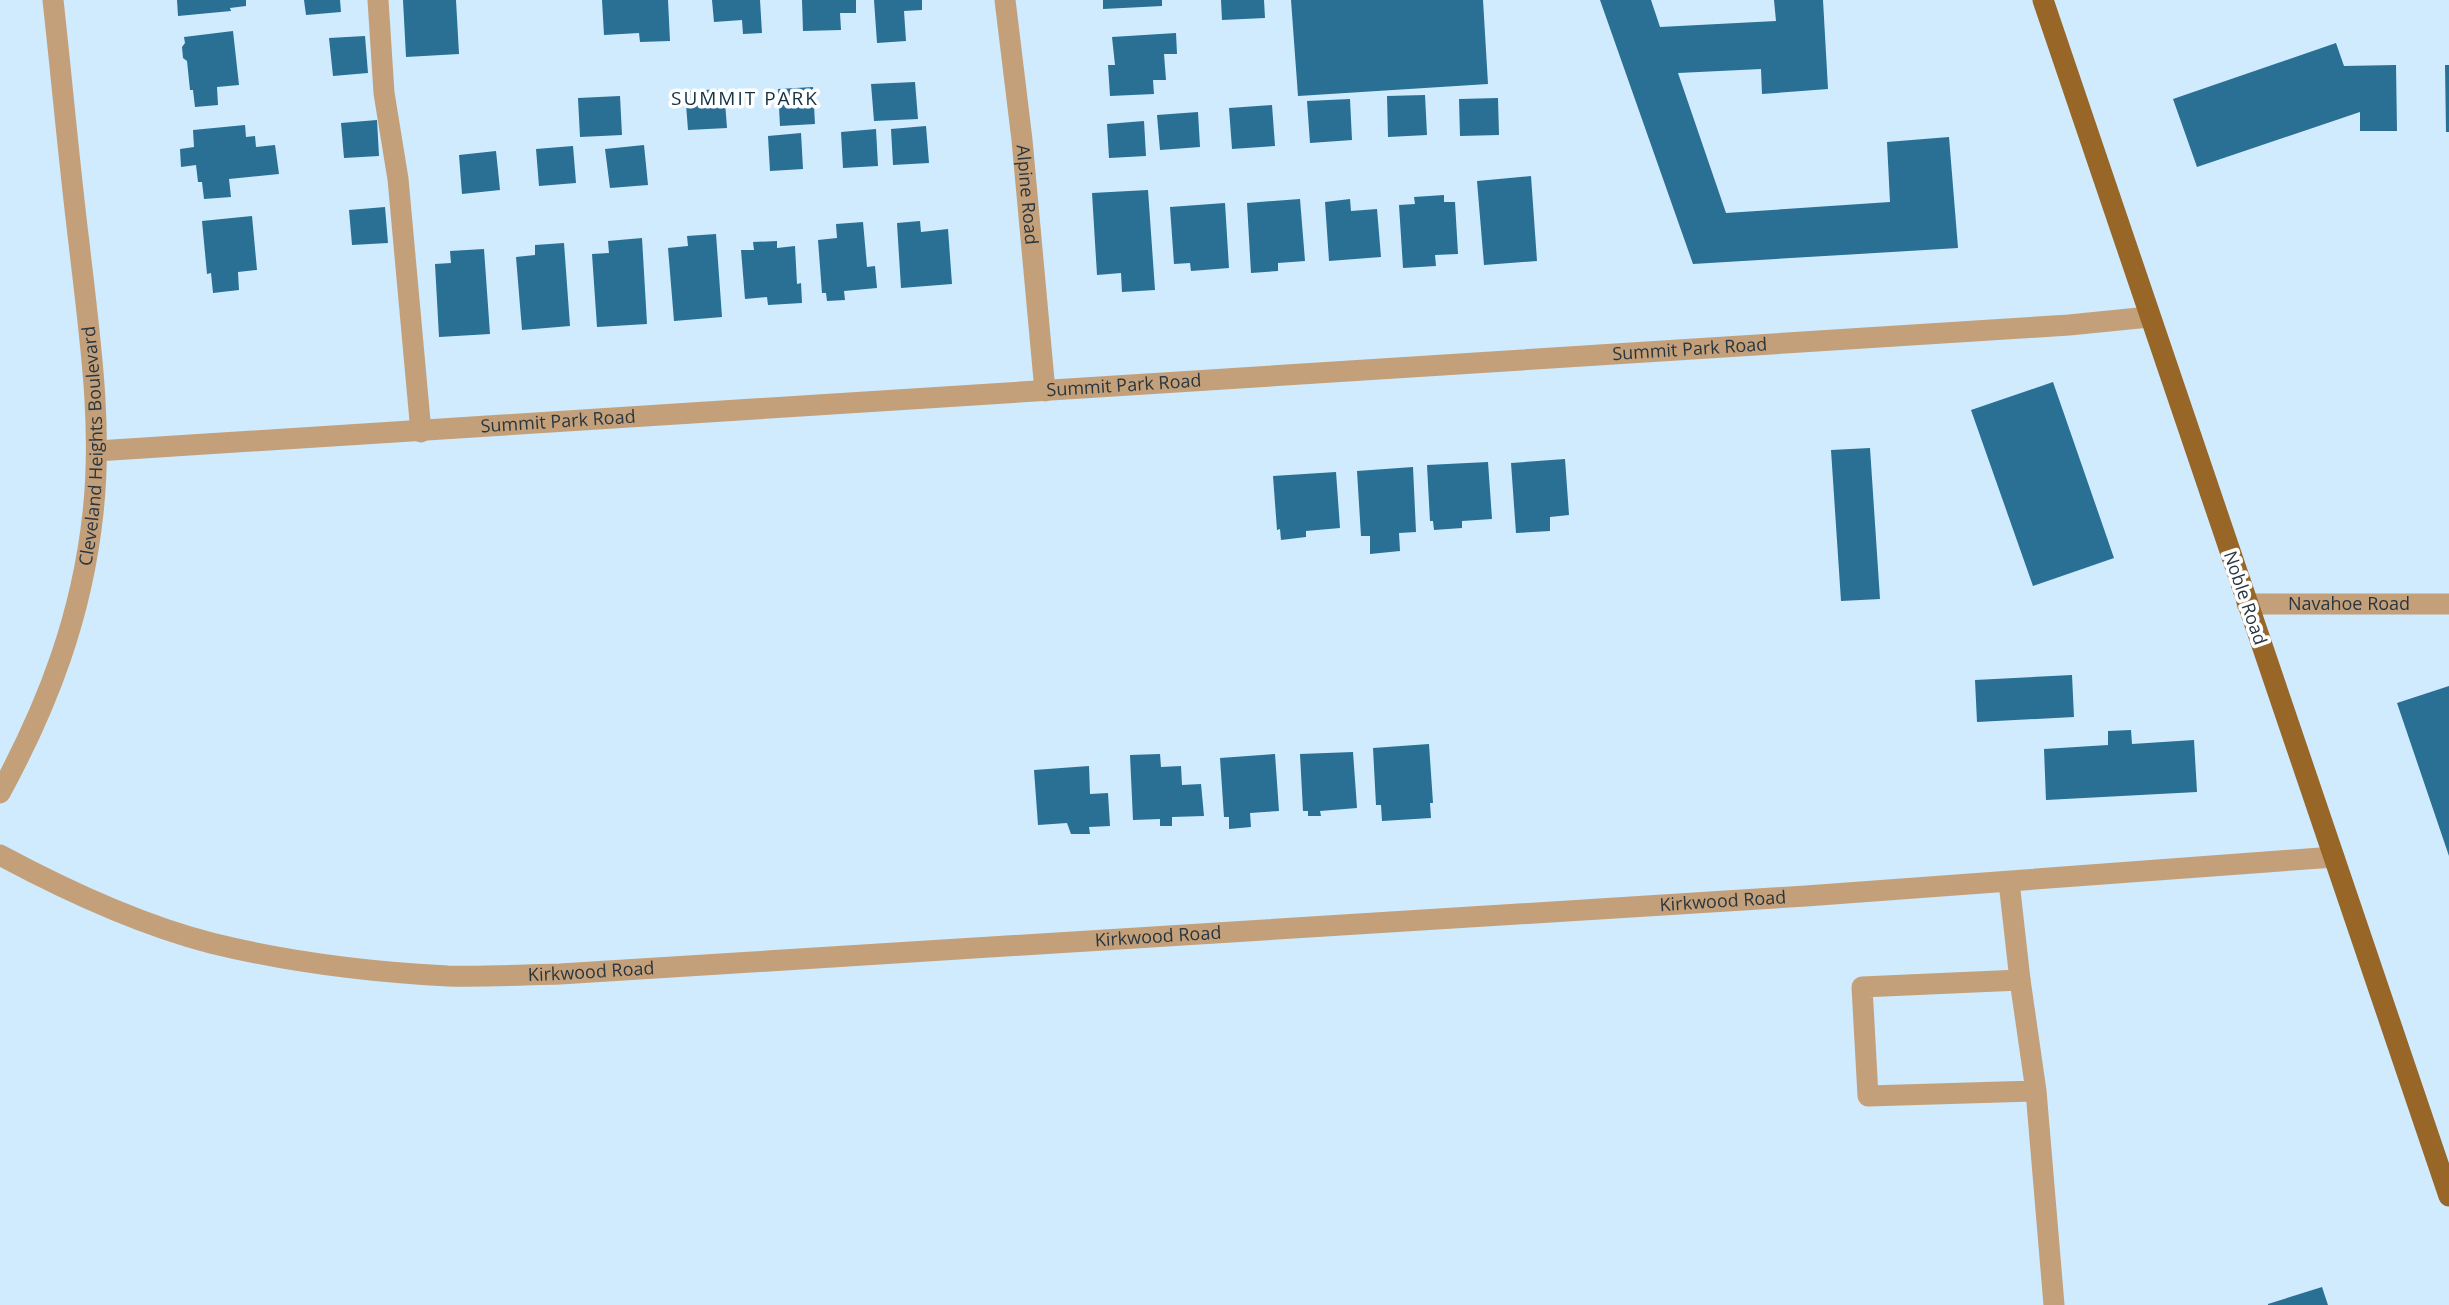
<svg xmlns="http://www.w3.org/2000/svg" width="2449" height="1305" font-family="'Open Sans',sans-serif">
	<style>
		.building { fill: #2a6f94 }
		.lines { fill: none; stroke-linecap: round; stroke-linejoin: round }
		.minor { stroke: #c3a079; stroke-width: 21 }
		.major { stroke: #986626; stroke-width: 21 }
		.labels { text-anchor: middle; stroke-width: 7; stroke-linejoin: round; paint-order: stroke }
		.street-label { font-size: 18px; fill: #29363f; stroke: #fff }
		.neighbourhood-label { font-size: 19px; letter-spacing: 2px; fill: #143243; stroke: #fff }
	</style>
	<rect width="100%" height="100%" fill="#cfebfd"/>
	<!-- building -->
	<path class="building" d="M177,0H246V6L230,8L231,11L178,16Z
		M304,0H340L341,12L306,15Z
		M403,0H456L459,54L406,57Z
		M602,0H668L670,41L640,42L639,33L604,35Z
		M712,0H760L762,33L743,34L742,20L714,22Z
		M802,0H856V13H840L841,30L803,31Z
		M874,0H922V10L904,11L906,41L877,43Z
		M1103,0H1162V6L1103,9Z
		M1221,0H1264L1265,18L1222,20Z
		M1291,0H1483L1488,84L1298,96Z
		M1600,0H1651L1660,27L1776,21L1774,0H1823L1828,89L1762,94L1761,69L1678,73L1726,213L1890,202L1887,142L1949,137L1958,248L1693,264Z
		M233,31L239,85L217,87L218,105L195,107L193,90H190L187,61L183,58L182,47L185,43L184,37Z
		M1176,33L1177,54H1164L1166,80H1153L1154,94L1110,96L1108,65H1115L1112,37Z
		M365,36L368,73L333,76L329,38Z
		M2336,43L2344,66L2396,65L2397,131H2360V112L2197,167L2173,99Z
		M2445,65H2449V132H2446Z
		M915,82L918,119L874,121L871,84Z
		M813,87L815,124L780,126L778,89Z
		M724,89L727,128L688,130L685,91Z
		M1425,95L1427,135L1388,137L1387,96Z
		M620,96L622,135L580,137L578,98Z
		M1498,98L1499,135L1460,136L1459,99Z
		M1350,99L1352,140L1310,143L1307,101Z
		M1272,105L1275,146L1232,149L1229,108Z
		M1198,112L1200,147L1160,150L1157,115Z
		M377,120L379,156L344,158L341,123Z
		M1144,121L1146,156L1109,158L1107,124Z
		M245,125L246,137L255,136L256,147L275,145L279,174L229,179L231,197L204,199L202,182H198L196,165L181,167L180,149L194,147L193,130Z
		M926,126L929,163L893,165L891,129Z
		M876,129L878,166L843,168L841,132Z
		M801,133L803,169L770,171L768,136Z
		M644,145L648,185L610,188L605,149Z
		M573,146L576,183L539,186L536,149Z
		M496,151L500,190L462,194L459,155Z
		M1531,176L1537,261L1484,265L1477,181Z
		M1148,190L1155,290L1122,292L1121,273L1097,275L1092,193Z
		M1444,195V202H1455L1458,254L1435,255L1436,266L1403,268L1399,205L1415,204L1414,197Z
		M1300,199L1305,261L1278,263V271L1251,273L1247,203Z
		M1350,199L1351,211L1377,209L1381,257L1329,261L1325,202Z
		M1225,203L1229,268L1191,271L1190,263L1174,264L1170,207Z
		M385,207L388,243L352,245L349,210Z
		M252,216L257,270L238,272L239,290L213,293L211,273L207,274L202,221Z
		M920,221L921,232L948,229L952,284L901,288L897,223Z
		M863,222L867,267L875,266L877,288L844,291L845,300L827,301L826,293H822L818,240L837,238L836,224Z
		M716,234L722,317L674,321L668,248L688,246L687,236Z
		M642,238L647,324L597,327L592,254L609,253L608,241Z
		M777,241V248L795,246L797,284L801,283L802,303L768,305L767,297L745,299L741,250H754L753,242Z
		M564,243L570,326L522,330L516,257L535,255V245Z
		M484,249L490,334L439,337L435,264L451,263L450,251Z
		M2053,382L2114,558L2033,586L1971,410Z
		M1870,448L1880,599L1841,601L1831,450Z
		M1565,459L1569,515L1550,517V531L1516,533L1511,463Z
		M1488,462L1492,519L1462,521V528L1434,530L1433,521H1430L1427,465Z
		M1413,467L1416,532L1399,533L1400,551L1370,554V536H1361L1357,471Z
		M1336,472L1340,528L1306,531V537L1281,540L1280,529L1277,530L1273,476Z
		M2072,675L2074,717L1977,722L1975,680Z
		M2449,686V856L2397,703Z
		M2131,730L2132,744L2194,740L2197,792L2046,800L2044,749L2108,745V731Z
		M1429,744L1433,803H1430L1431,818L1382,821L1381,805H1376L1373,748Z
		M1353,752L1357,808L1320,811L1321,816H1308V811H1303L1300,754Z
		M1160,754L1161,767L1181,766L1182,785L1201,784L1204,816L1172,817V826H1160V819L1133,820L1130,755Z
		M1275,754L1279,811L1250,813L1251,827L1229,829V817H1224L1220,758Z
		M1089,766L1090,794L1108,793L1110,826L1089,827L1090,834H1071L1067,823L1038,825L1034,770Z
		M2322,1287L2328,1305H2268V1304Z"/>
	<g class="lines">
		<!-- minor -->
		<g class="minor">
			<path d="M378,0L384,93L398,179L421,432"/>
			<path id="s1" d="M1005,0L1022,140L1045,391"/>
			<path id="s2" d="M97,451L2069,325L2149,317"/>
			<path id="s3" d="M2247,604H2449"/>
			<path id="s4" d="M0,793C49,703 82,615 93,513C103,423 89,332 79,243C69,162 62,81 53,0"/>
			<path id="s5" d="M0,855C67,891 138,924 211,943C288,962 370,972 448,976C486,977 523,975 560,974L1806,896L2334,857"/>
			<path d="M2009,882L2020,980"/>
			<path d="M2036,1091L1868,1096L1862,987L2020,980L2036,1091L2054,1305"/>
		</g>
		<!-- major -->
		<path class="major" d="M2043,0L2449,1196"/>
	</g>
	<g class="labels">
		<!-- street labels -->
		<g class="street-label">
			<text dy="6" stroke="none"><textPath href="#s1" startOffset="196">Alpine Road</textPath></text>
			<text dy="6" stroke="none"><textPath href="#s2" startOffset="1596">Summit Park Road</textPath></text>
			<text dy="6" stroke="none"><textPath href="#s2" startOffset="1029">Summit Park Road</textPath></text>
			<text dy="6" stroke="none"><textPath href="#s2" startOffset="462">Summit Park Road</textPath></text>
			<text dy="6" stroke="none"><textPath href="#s4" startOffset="364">Cleveland Heights Boulevard</textPath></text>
			<text transform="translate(2245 598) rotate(71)" y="6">Noble Road</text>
			<text dy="6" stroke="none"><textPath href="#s3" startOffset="102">Navahoe Road</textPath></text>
			<text dy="6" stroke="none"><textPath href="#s5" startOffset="1746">Kirkwood Road</textPath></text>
			<text dy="6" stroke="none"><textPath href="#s5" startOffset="1180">Kirkwood Road</textPath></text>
			<text dy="6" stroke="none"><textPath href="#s5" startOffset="612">Kirkwood Road</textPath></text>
		</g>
		<!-- neighbourhood labels -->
		<g class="neighbourhood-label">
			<text x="745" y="105">SUMMIT PARK</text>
		</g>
	</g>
</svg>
